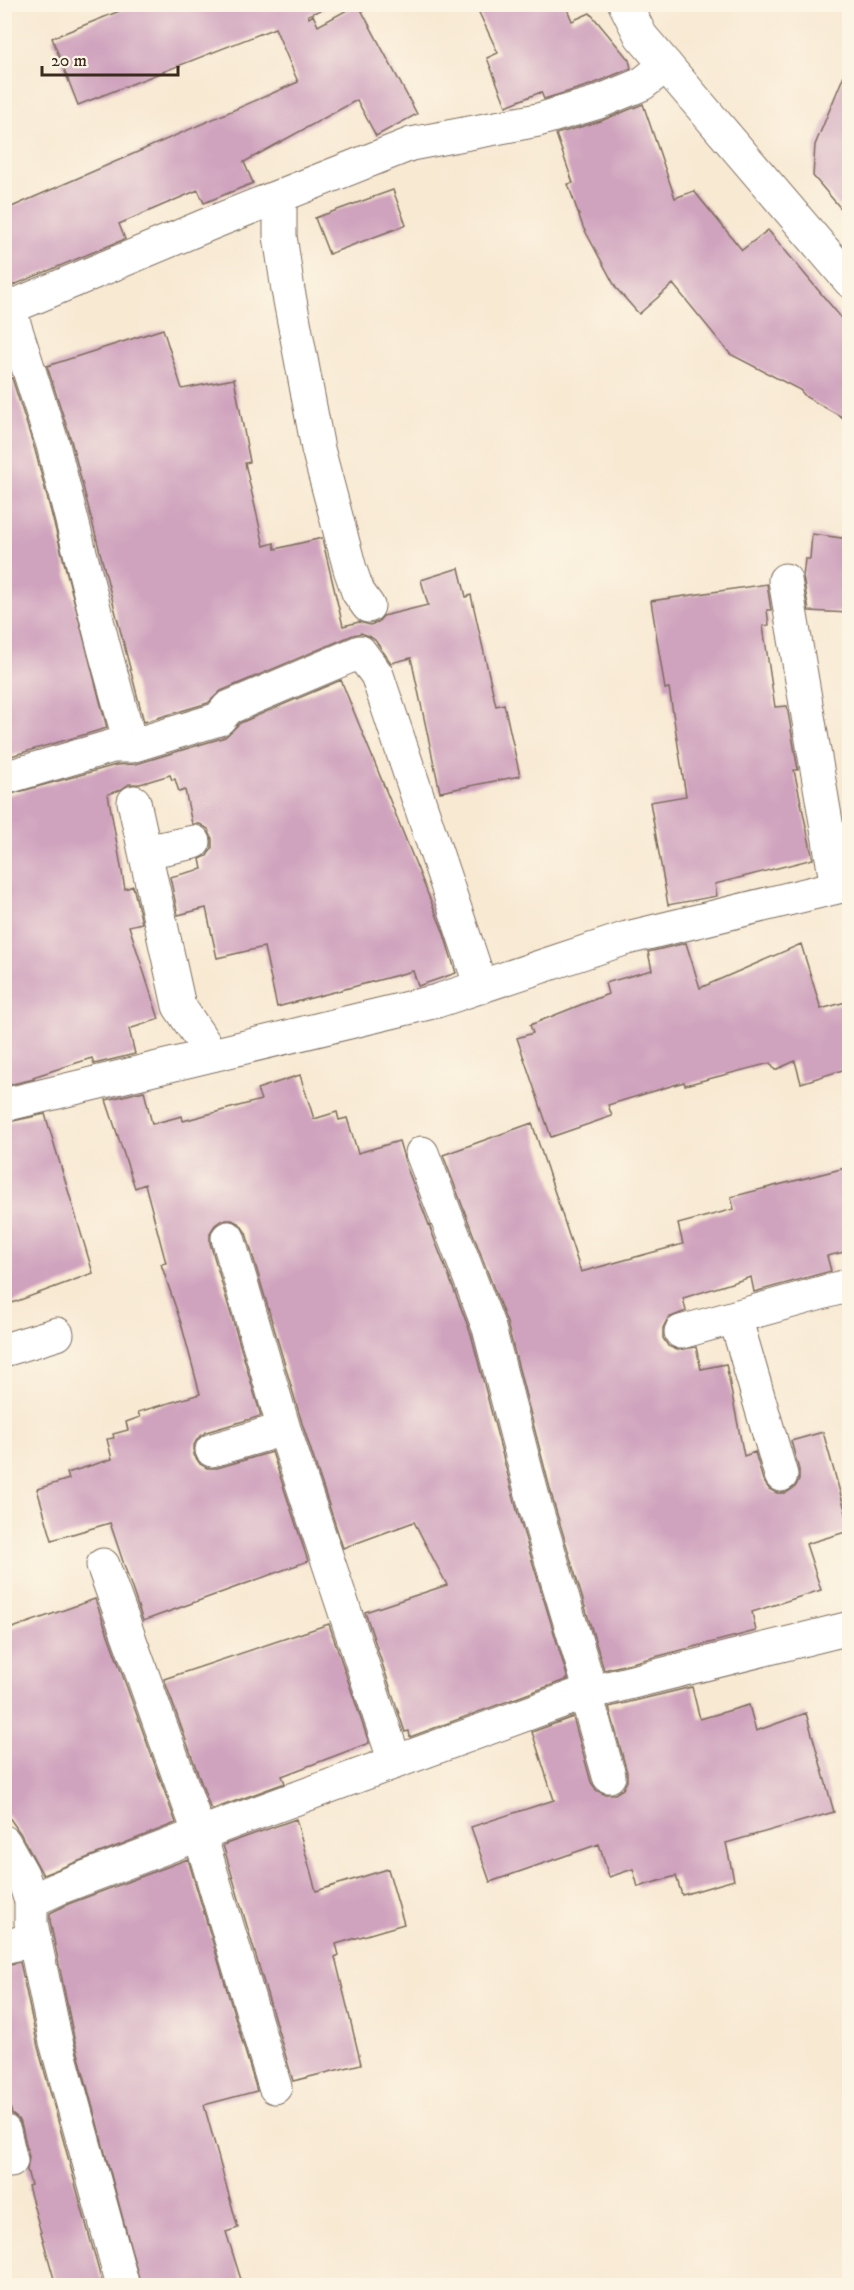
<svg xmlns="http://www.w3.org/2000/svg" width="854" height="2290" font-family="'IM FELL DW Pica',serif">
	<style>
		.building { fill: #cfa2bd }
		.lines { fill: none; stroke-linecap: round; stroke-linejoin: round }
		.minor-casing { stroke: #7d6d5d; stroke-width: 35 }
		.minor { stroke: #fff; stroke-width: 33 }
	</style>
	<rect width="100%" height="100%" fill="#fcf5e5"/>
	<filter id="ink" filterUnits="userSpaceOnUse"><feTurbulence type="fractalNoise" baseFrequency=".0167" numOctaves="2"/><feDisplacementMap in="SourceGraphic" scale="12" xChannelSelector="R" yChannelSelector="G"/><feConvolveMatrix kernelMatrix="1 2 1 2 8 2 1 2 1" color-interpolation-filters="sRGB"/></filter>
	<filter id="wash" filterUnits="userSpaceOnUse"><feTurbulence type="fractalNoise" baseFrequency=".008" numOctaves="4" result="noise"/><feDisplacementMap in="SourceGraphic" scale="24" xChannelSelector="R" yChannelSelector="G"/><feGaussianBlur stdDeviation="1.35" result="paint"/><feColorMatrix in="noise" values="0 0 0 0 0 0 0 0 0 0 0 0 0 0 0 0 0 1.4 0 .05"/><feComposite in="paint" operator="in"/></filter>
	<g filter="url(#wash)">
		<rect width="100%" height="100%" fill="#f8e9d3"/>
		<g id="blocks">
			<!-- building -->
			<path class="building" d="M137,4H328L329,7L308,15L309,18L313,15L318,26L358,4L417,114L376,136L357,100L244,162L253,183L204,203L198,190L119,224L125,239L4,289V227L11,224L7,209L298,82L275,28L78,105L52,38Z
				M475,4H565L572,21L590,13L629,60L631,68L590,85L544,99L541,92L506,106L487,58L498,53Z
				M849,63V218L813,176L815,145Z
				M643,104L675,198L694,191L742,250L768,230L849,327V421L806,397L800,390L730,354L673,284L639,314L616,288L583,227L568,184L573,183L556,134L601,121Z
				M393,190L406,225L329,254L315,218Z
				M163,329L182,389L234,379L250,462L245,463L264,546L274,543L275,549L322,538L343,626L359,622L370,625L378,622L383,616L428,605L421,580L459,568L466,597L471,595L496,706L504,704L520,776L440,792L411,658L391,663L375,640L369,636L361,633L353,635L221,691L208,703L144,722L71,440L47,366Z
				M12,378L35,450L107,728L4,758V380Z
				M812,534L849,539V613L809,611L803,577L805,559H810Z
				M767,584L771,610H767L769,625L763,626L775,707L787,706L798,770H794L813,859L715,884L717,896L668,905L650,802L686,796L669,688L665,689L651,601Z
				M341,680L443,931L456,973L418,986L413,971L277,1007L264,947L217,958L206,908L178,915L170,877L202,869L200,859L207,856L212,848V839L208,829L200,824H192L185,790L179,792L175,779L172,780L170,775L140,784H129L120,790L108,794L125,889L133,886L142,923L129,926L159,1019L129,1029L135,1054L94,1064L92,1058L33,1077L34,1079L4,1086V796L116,765L136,764L225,737L240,723Z
				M686,943L700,988L801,944L821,1009L849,1001V1068L801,1083L795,1061L775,1070L770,1063L685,1085L684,1082L608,1105L612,1116L551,1137L517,1038L533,1033L530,1025L608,994L605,983L652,970L648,952Z
				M300,1075L314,1119L337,1112L339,1120L347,1118L358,1153L399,1141L407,1168L471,1334L518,1514L568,1679L410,1737L409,1731L405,1732L365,1612L447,1585L414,1522L343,1548L302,1423L246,1233L240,1224L232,1220H222L215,1225L210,1233V1243L261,1416L206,1432L198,1438L194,1445V1455L200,1464L207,1468H217L272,1452L308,1561L143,1621L110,1523L52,1540L37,1489L69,1479L67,1473L112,1459L107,1439L114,1438L113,1434L128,1430L126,1422L140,1417L138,1412L200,1394L181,1323L161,1264L166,1263L145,1184L135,1188L106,1100L144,1091L152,1124L182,1116L183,1121L261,1100L257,1089Z
				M45,1114L93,1273L4,1306V1123Z
				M532,1123L581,1272L683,1244L678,1224L734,1209L731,1197L849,1167V1251L827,1256L831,1271L754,1292L751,1277L683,1298L686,1311L668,1318L663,1328V1338L668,1346L677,1350L696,1347L701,1369L726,1364L744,1456L755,1452L763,1480L769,1489L777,1493H786L795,1487L799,1480V1470L791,1441L823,1432L849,1524V1531L806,1544L821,1590L752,1612L756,1631L604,1670L554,1504L507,1323L443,1155Z
				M95,1599L176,1823L43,1875L20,1833L4,1810V1631Z
				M329,1624L369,1743L282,1776L285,1783L211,1810L164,1679Z
				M692,1687L700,1719L749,1705L756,1731L806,1713L834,1812L726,1843L734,1880L682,1895L676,1876L638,1887L633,1869L609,1877L599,1844L490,1882L471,1827L554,1800L532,1732L573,1717L591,1782L596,1790L604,1794H615L623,1789L627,1781V1772L609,1707Z
				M296,1819L316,1891L388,1869L404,1924L336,1944L339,1955L335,1957L361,2064L293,2081L223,1845Z
				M188,1859L257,2091L204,2105L238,2228L226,2232L243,2286H141L74,2038L50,1921V1913L68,1904Z
				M20,1962L38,2047L103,2286H56L28,2186L31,2185L27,2170L29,2157L22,2127L18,2119L12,2114L4,2088V1965Z"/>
		</g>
	</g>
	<g filter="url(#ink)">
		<use href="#blocks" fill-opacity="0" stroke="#7d6d5d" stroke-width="1.5"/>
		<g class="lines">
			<defs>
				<path id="minor" d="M625,4L641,36L850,281
					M280,196V236L288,290L318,449L350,569L358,592L368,606
					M9,308L53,445L104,648L131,746
					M4,310L214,222L411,144L538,120L596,103L642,84L666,65
					M785,580L837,887
					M4,778L113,746H131L219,719L228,708L360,652L377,675L481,987
					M134,802L179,1006L212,1055
					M145,852L194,842
					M4,1105L437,1001L627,938L850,884
					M422,1153L489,1328L536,1509L591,1692
					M228,1238L284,1429L395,1762
					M735,1317L781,1475
					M681,1332L850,1285
					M4,1350L57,1334
					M212,1450L284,1429
					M103,1565L200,1835L275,2087
					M586,1694L609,1776
					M4,1842L22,1874L31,1901V1923L56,2042L123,2286
					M31,1901L61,1887L226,1824L576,1696L850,1628
					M4,1947L34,1939
					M4,2131L11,2161"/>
			</defs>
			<!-- minor casing -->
			<use href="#minor" class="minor-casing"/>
			<!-- minor -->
			<use href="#minor" class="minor"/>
		</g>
	</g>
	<!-- margin -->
	<rect width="854" height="2290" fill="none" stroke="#fcf5e5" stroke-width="24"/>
	<!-- scale -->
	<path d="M42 66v9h136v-9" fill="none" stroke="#3b2a1e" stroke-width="3"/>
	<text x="51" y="66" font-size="18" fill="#3b2a1e" stroke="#fcf5e5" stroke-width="4.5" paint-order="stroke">20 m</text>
</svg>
